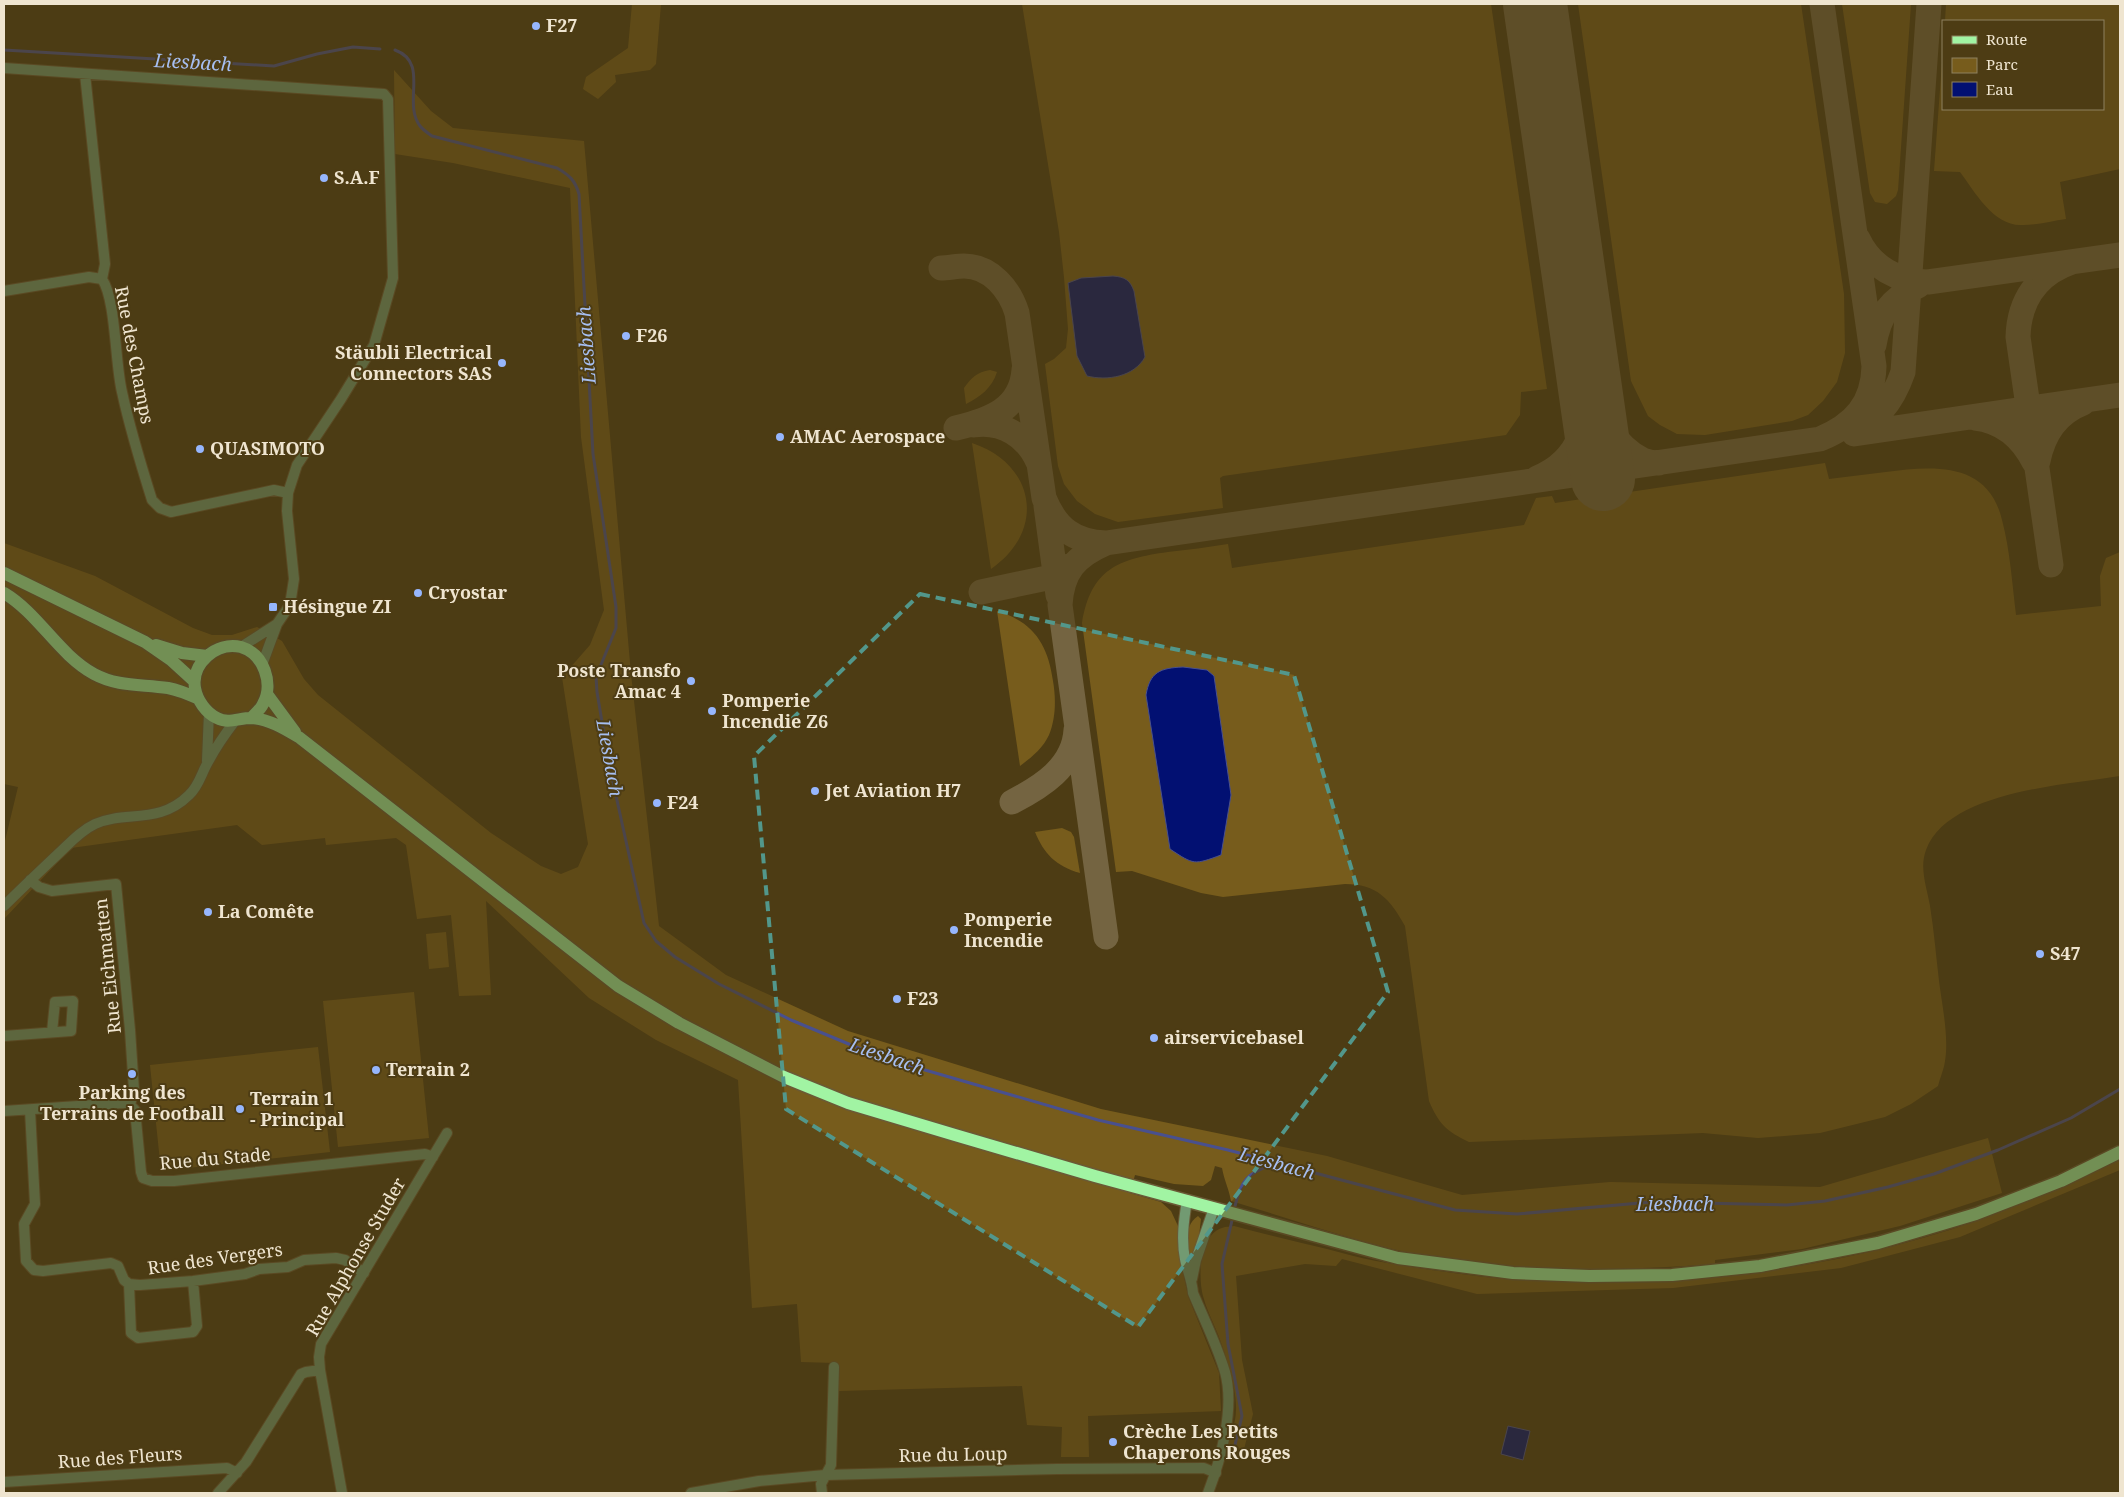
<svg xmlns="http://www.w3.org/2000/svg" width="2124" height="1497" font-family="'Noto Serif',serif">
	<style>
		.green { fill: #775c1c }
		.water { fill: #021072; stroke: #49508e }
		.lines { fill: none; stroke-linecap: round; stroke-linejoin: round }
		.stream { stroke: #49508e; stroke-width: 3 }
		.taxiway { stroke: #746441; stroke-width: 25 }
		.runway { stroke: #746441; stroke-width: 64 }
		.minor-casing { stroke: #6a5a36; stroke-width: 12 }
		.tertiary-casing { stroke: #6a5a36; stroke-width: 12 }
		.primary-casing { stroke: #6a5a36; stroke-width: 15 }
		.minor { stroke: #729a72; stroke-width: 10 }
		.tertiary { stroke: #729a72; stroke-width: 10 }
		.primary { stroke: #a1f4a3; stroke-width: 12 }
		.marked { fill: none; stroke: #52978b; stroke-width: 4; stroke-dasharray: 10 6; stroke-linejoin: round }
		.poi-dot { fill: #96b6fd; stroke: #4d3c14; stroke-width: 2 }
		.labels { text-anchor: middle; stroke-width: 4; stroke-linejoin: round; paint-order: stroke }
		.poi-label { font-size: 18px; font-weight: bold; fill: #efe5d0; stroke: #4d3c14; text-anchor: start }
		.street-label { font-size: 18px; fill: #efe5d0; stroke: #4d3c14 }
		.water-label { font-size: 19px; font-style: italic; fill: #a6bef0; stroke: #4d3c14 }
	</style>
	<rect width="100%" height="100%" fill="#4d3c14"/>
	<!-- green -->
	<path class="green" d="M632,4H661L656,64L650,70L615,75L616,82L598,99L583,89L586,77L628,48Z
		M1022,4H1491L1547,389L1521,392L1520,415L1506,435L1223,476L1220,478L1223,508L1118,522L1095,514L1077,501L1064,484L1058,466L1045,364L1054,359L1066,348L1068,329L1064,277L1059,232Z
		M1578,4H1801L1844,294L1845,353L1837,382L1823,401L1808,415L1792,421L1705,435L1677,434L1660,425L1648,416L1631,381Z
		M1842,4H1911L1898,190L1896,196L1887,204L1875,202L1870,193Z
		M1946,4H2120V169L2060,182L2066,219C2052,221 2037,225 2023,225C1994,227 1975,192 1960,172L1934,171L1943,49V109H2103V21H1945Z
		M394,70L431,111L453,128L584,141L631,674L659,926L726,975L848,1031L1101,1109L1327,1156L1462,1195L1610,1182L1820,1187L1988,1138L2002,1193L1900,1226L1802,1249L1715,1260V1264C1630,1270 1543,1273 1458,1262C1380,1251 1305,1223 1231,1201C1229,1189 1224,1180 1222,1168L1215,1166L1211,1180L1203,1186L1174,1184L1135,1175L1130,1193L1161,1202L1171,1211L1178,1226L1180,1257L1188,1296L1219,1373L1221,1411L1088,1416L1089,1457H1061L1062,1427L1027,1425L1022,1386L838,1391L836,1363L801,1362L797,1304L752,1308L738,1080L656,1040L589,998L486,901L491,995L459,996L451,915L417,919L406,845L396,838L326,845L325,838L262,845L237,825L71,848L4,919V845L18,787L4,784V543L95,576L193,628L212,635H232L257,627L282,641L304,679L318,695L491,833L541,866L561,874L578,867L588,844L562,677L590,645L604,610L581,437L570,188L453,163L395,154Z
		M990,370L997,372C992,388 980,397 966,404L964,388C971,378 977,372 990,370Z
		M972,443C1035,464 1047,530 991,569Z
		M1825,463L1829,479C1848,477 1867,474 1886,472C1933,466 1988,461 2002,520C2010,550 2012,583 2016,615L2101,606L2100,576L2106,558L2120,552V776C2066,785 1948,791 1926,850C1919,868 1927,888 1930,906C1934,931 1936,956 1939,981C1942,1005 1949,1037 1945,1061C1944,1069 1940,1078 1938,1086L1911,1104L1885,1117L1820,1133L1758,1138L1703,1133L1469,1142C1446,1131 1439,1124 1429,1101L1405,926C1390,899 1377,884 1345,884L1223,897L1201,893L1132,871L1116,872L1082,623C1091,569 1118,559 1168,552C1188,550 1208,547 1228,544L1232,568L1524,525L1536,498L1552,496L1555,503Z
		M997,611C1034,622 1048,645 1053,681C1056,698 1056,718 1049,735C1043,748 1032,757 1020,766Z
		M1062,828L1071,832L1074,837L1080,873C1056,866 1044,854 1035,832Z
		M446,932L449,967L429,969L426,934Z
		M414,992L429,1138L338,1147L323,1001Z
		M318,1047L330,1152L161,1171L150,1065Z
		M2120,1158V1170L1960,1237L1841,1268L1673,1288L1477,1294L1342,1259L1336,1266L1305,1264L1236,1276L1242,1360L1253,1414L1243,1453L1238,1457H1228L1226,1454C1229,1440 1236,1424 1236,1410C1237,1388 1225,1352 1217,1332C1212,1320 1206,1308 1203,1296C1198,1277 1199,1235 1222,1228C1226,1226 1230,1227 1234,1226C1265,1234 1296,1242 1327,1249C1343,1253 1360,1258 1376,1261C1430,1270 1485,1279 1540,1281C1694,1288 1859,1267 2003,1211C2043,1195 2082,1177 2120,1158Z
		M1198,1216L1201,1219L1199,1236L1190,1265C1188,1250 1182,1226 1198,1216Z"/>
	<!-- water -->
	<path class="water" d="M1113,276C1125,277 1130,280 1134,291L1145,357C1134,377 1107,381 1087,376L1077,356L1068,283L1081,278Z
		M1183,667L1207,670L1214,676L1231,795L1221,855C1194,865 1194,865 1170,849L1146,695C1150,672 1160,668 1183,667Z
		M1508,1426L1530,1431L1523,1460L1501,1454Z"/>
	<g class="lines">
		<!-- stream -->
		<path class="stream" d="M4,50L274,66L317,54L353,47L380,49
			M395,50C430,63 402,102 420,126C423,130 428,133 432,136L557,168C569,175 575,180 579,194L593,454L616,607V628L596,677L597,692L609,764L644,923L656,941L675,957L719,984L791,1020L880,1057L1098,1120L1228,1150L1455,1210L1517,1214L1651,1202L1787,1205L1825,1201L1888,1187L1934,1174L1998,1150L2071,1118L2120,1089
			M1234,1210C1242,1178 1245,1175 1276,1163
			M1232,1457L1242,1416L1228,1344L1222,1264L1233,1216"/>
		<!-- taxiway -->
		<path class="taxiway" d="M1858,239C1871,267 1898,282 1928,282L2120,255
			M941,268C948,268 957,266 964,266C991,266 1010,290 1017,313L1044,498C1056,528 1074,542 1106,543L1820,439C1854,425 1873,404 1874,366L1822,4
			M1874,345C1879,315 1890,299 1918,286
			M1590,386C1596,414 1617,448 1643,460C1648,462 1654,463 1659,463
			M1975,418C2002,421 2022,438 2034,462
			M974,425C1002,421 1027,436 1038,462
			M956,428C990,420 1021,409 1024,370
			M1852,431C1879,421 1894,398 1903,372L1929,4
			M1854,434L2120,395
			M2038,461C2043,435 2057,413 2083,403
			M1537,478C1582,460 1590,419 1588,375
			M1046,506L1058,595
			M1106,543C1076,556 1062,571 1060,605L1106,937
			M2051,565L2018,337C2019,301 2037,274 2072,262
			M981,592L1047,578L1069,566
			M1012,802C1041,787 1074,767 1076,730"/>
		<!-- runway -->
		<path class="runway" d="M1535,4L1603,479"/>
		<defs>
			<path id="minor" d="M4,68L384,94L388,99L393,278L374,345L341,399L297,465L288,493L287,511L294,579L290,605L277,624L241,647
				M85,74L105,264L102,279C116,299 115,364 122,392C130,429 141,465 152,500L160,508L171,512L274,490L288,493
				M4,291L89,277L102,279
				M262,665L277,624
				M207,761L209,712
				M30,880L39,887L52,891L116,884L130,1030L134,1090L130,1105
				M4,906C21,889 39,872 57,855C69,844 80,831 95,824C126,810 159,825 189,795C199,786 201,774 208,762C216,747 225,734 235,721
				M4,1036L71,1031L73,1001L55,1002L52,1032
				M30,1110L35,1204L24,1224L26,1261L34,1270L43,1271L111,1263L118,1266L124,1280L129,1284L140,1285L193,1281L245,1274L259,1269L288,1267L304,1260L336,1258L345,1260L364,1273
				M4,1111L123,1103L130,1105L135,1110L141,1172L143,1178L152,1181H174L425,1154L433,1157
				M129,1284L131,1333L138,1338L193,1332L197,1326L193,1281
				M4,1482L227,1468L237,1473
				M218,1493L246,1462L301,1374L306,1372L320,1370
				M342,1493L320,1370L319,1357L321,1344L447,1133
				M691,1493L759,1481L825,1475L1057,1469L1204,1468L1216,1473
				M822,1493L821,1484L831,1465L834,1367"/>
			<path id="tertiary" d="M1187,1200C1184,1219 1181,1239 1185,1259C1187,1270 1192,1280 1193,1293C1204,1319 1217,1345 1225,1372C1235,1408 1221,1459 1208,1493
				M1192,1279L1196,1260L1214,1208"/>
			<path id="primary" d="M4,573L145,642L171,660L194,681
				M4,593C39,614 58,654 94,674C118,687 142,684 168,688C178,690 188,694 197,698
				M156,645L182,653L207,656
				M267,694L295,732
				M251,718C255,714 261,709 263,704C274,684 264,654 241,647C216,641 191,664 195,688C197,700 206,713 217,718C228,724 239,718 251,718C269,719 285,729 300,738L618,986L679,1023L784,1077L848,1103L955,1135L1095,1176L1398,1258L1513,1273L1589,1276L1672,1275L1760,1266L1878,1243L1976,1214L2061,1181L2120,1152"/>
		</defs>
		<!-- minor casing -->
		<use href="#minor" class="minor-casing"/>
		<!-- tertiary casing -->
		<use href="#tertiary" class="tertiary-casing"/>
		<!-- primary casing -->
		<use href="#primary" class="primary-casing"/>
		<!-- minor -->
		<use href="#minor" class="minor"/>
		<!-- tertiary -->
		<use href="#tertiary" class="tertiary"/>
		<!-- primary -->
		<use href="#primary" class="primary"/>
	</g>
	<!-- marked area -->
	<path d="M0 0H2124V1497H0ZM920,594L1294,675L1388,992L1138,1327L786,1109L754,756Z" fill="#4d3c14" fill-opacity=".55" fill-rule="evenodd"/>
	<path class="marked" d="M920,594L1294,675L1388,992L1138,1327L786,1109L754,756Z"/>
	<!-- markers -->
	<g class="poi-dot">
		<circle cx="536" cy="26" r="5"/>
		<circle cx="324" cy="178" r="5"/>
		<circle cx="626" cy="336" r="5"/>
		<circle cx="502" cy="363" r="5"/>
		<circle cx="780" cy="437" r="5"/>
		<circle cx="200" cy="449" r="5"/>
		<circle cx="418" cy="593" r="5"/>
		<rect x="268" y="602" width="10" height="10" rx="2.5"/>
		<circle cx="691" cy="681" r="5"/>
		<circle cx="712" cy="711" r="5"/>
		<circle cx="815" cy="791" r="5"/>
		<circle cx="657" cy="803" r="5"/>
		<circle cx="208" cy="912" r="5"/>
		<circle cx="954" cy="930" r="5"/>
		<circle cx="2040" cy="954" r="5"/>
		<circle cx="897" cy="999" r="5"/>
		<circle cx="1154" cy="1038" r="5"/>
		<circle cx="376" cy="1070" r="5"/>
		<circle cx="132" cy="1074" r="5"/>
		<circle cx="240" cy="1109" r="5"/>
		<circle cx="1113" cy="1442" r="5"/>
	</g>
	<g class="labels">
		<!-- poi labels -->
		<g class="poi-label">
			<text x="546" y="32">F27</text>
			<text x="334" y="184">S.A.F</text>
			<text x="636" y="342">F26</text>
			<text x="492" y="359" text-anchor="end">Stäubli Electrical<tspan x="492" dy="21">Connectors SAS</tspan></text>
			<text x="790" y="443">AMAC Aerospace</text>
			<text x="210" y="455">QUASIMOTO</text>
			<text x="428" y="599">Cryostar</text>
			<text x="283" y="613">Hésingue ZI</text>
			<text x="681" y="677" text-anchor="end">Poste Transfo<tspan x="681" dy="21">Amac 4</tspan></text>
			<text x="722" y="707">Pomperie<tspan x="722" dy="21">Incendie Z6</tspan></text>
			<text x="825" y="797">Jet Aviation H7</text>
			<text x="667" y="809">F24</text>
			<text x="218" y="918">La Comête</text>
			<text x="964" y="926">Pomperie<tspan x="964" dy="21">Incendie</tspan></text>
			<text x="2050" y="960">S47</text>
			<text x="907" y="1005">F23</text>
			<text x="1164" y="1044">airservicebasel</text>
			<text x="386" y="1076">Terrain 2</text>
			<text x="132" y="1099" text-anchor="middle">Parking des<tspan x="132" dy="21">Terrains de Football</tspan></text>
			<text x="250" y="1105">Terrain 1<tspan x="250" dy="21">- Principal</tspan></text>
			<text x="1123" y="1438">Crèche Les Petits<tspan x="1123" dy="21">Chaperons Rouges</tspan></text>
		</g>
		<!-- street labels -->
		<g class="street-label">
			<text transform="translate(134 355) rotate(79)" y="6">Rue des Champs</text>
			<text transform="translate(108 966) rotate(-96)" y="6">Rue Eichmatten</text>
			<text transform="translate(215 1159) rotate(-5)" y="6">Rue du Stade</text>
			<text transform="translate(356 1257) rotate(-60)" y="6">Rue Alphonse Studer</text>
			<text transform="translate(215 1259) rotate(-8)" y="6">Rue des Vergers</text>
			<text transform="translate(953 1455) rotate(-1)" y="6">Rue du Loup</text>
			<text transform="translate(120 1458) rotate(-4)" y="6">Rue des Fleurs</text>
		</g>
		<!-- water labels -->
		<g class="water-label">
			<text transform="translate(193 62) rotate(3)" y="7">Liesbach</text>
			<text transform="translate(586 345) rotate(-94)" y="7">Liesbach</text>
			<text transform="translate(610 758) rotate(80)" y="7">Liesbach</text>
			<text transform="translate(887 1056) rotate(19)" y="7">Liesbach</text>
			<text transform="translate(1277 1163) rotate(15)" y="7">Liesbach</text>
			<text x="1675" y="1211">Liesbach</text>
		</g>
	</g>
	<!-- border -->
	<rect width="2124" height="1497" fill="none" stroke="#efe5d0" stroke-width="10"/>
	<!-- legend -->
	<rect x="1942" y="20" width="162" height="90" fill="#4d3c14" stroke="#8e805f"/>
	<rect x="1952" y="36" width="25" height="8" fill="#a1f4a3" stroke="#8e805f"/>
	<text x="1986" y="45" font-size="15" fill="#efe5d0">Route</text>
	<rect x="1952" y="58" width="25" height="15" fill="#775c1c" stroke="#8e805f"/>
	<text x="1986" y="70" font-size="15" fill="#efe5d0">Parc</text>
	<rect x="1952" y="82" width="25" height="15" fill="#021072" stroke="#8e805f"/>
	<text x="1986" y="95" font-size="15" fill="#efe5d0">Eau</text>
</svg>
